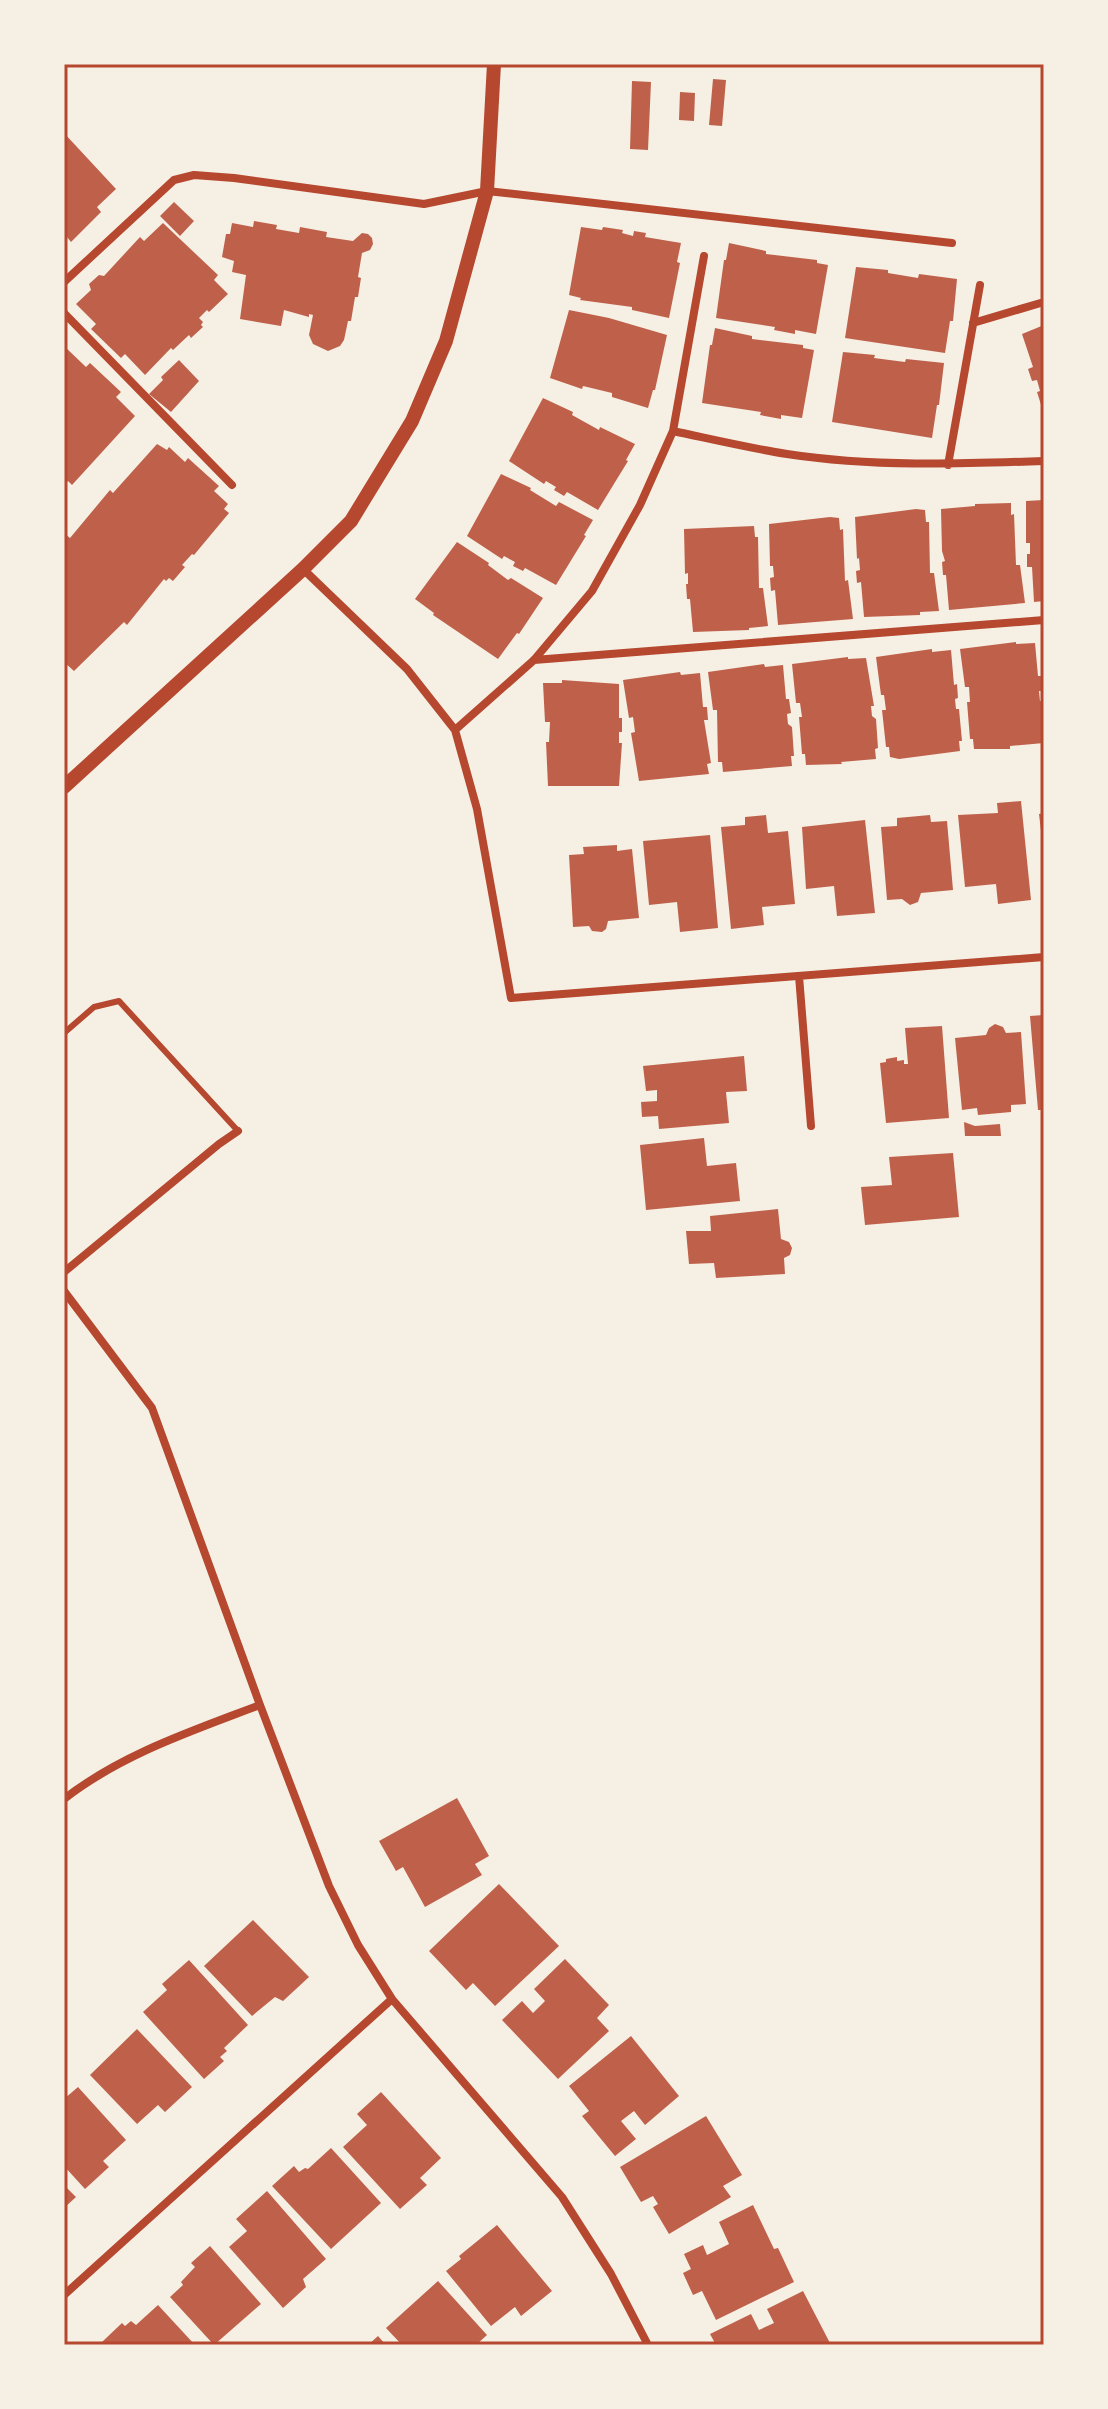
<svg xmlns="http://www.w3.org/2000/svg" width="1108" height="2409" font-family="Rubik,sans-serif">
	<style>
		.building { fill: #bf614a }
		.lines { fill: none; stroke-linecap: round; stroke-linejoin: round }
		.service { stroke: #b5482f; stroke-width: 6 }
		.minor { stroke: #b5482f; stroke-width: 8 }
		.tertiary { stroke: #b5482f; stroke-width: 14 }
		.neatline { fill: none; stroke: #b5482f; stroke-width: 3 }
	</style>
	<rect width="100%" height="100%" fill="#f6efe4"/>
	<!-- building -->
	<path class="building" d="M713,79L726,80L722,126L709,125Z
		M632,81L651,82L648,150L630,149Z
		M680,92L695,93L694,121L679,120Z
		M64,133L116,189L97,207L101,212L71,242L67,237L64,240Z
		M174,202L194,221L180,236L160,216Z
		M254,221L277,225L276,229L299,233L300,227L327,232L326,237L353,241L362,233L368,234L372,238L373,244L370,250L362,253L358,277L361,278L358,297H355L351,321H348L344,340L340,346L328,351L313,344L309,335L313,315L309,314V317L284,310L281,326L240,319L246,275L232,272L234,261L222,257L226,234H230L232,223L253,227Z
		M163,223L218,275L214,280L228,294L209,312L207,310L199,318L203,322L201,325L203,327L191,338L189,335L173,350L171,348L145,375L125,354L121,358L91,329L96,324L76,304L91,290L89,284L99,275L104,276L140,237L144,241Z
		M581,227L602,230L603,227L623,230L622,233L633,236L634,231L646,233L645,237L681,243L677,262L680,263L669,318L632,310V307L580,300L581,298L569,295Z
		M729,243L766,251V254L817,260V263L828,265L816,334L795,330V334L774,330L775,327L716,318L724,260H726Z
		M856,267L888,270V273L918,278L919,274L957,279L953,321H950L945,353L845,338Z
		M569,310L609,318L667,335L655,390H653L648,408L612,397V393L583,386L582,389L550,378Z
		M1044,325V411H1043L1037,392L1040,391L1037,380L1032,381L1028,369L1033,367L1022,334Z
		M715,328L752,336V339L803,345V348L814,350L802,418L781,415V419L760,415L761,412L702,403L710,345H712Z
		M64,346L86,367L90,363L121,392L116,397L135,416L72,485L68,481L64,485Z
		M843,352L875,355L874,358L905,362L906,359L944,363L939,405H937L932,438L832,422Z
		M179,360L199,381L171,412L149,394L163,380L161,377Z
		M543,398L573,412L572,415L599,430L600,427L635,444L626,460L628,461L598,510L567,492L564,496L554,490L556,487L546,481L544,484L509,461Z
		M157,444L167,450L169,447L185,462L188,458L219,486L214,491L228,504L224,509L229,513L194,555L192,554L182,565L185,567L173,581L169,578L166,581L164,579L127,625L124,622L74,671L64,662V533L70,538L110,490L113,493Z
		M501,474L531,488L530,490L556,506L559,502L593,520L584,535L586,536L556,585L525,568L523,571L513,566L515,562L504,556L502,559L467,536Z
		M1044,500V601L1034,602L1032,567H1027V554H1030V543H1026V501Z
		M1011,503V515L1014,514L1016,565H1020L1025,603L949,610L946,575H943L942,562L945,561L942,551L941,509L975,506V504Z
		M916,509L925,510L926,522H929L930,573H934L939,611L920,612V615L864,617L861,582L857,583L856,571L860,570L859,558L857,559L855,517Z
		M830,517L839,518L840,530L843,529L845,581L848,580L853,619L778,625L775,590L771,591L770,578L774,577L773,566H770L769,524Z
		M754,526L755,537H758L759,588H763L768,626L749,628V630L693,632L690,599H687L686,584H688V573L685,574L684,529Z
		M457,542L489,563L488,565L508,580L511,578L543,598L519,634L517,633L498,659L433,615L434,613L415,599Z
		M1016,642V644L1035,643L1038,676H1041L1042,691H1039L1040,701H1043L1044,743L1010,746V749H974L973,739H970L967,702H970L969,687H965L960,649Z
		M932,649V652L951,650L954,685L957,684L958,698L955,699L956,709H959L962,741H959L960,751L899,759L890,757L889,747H886L882,710H886L884,695H881L876,657Z
		M848,657V659L866,658L874,706H871L872,716L876,719L878,748L875,749L876,759L841,762L842,764L806,765L805,754H802L799,717H802L800,703H796L792,664Z
		M764,664L765,667L783,665L786,699H789L791,713L787,714L788,724L792,727L794,756H791L792,766L723,772L722,762H718L717,710H713L708,672Z
		M680,672L681,675L700,673L703,707H707L708,720H704L711,763L707,764L709,774L639,781L631,733L635,732L633,717L629,718L623,680Z
		M562,680L619,684V718H622V732H619V743H622L619,786H548L546,742H549L550,722H545L543,683H562Z
		M1021,801L1031,900L998,904L996,884L965,887L958,815L998,813L997,803Z
		M1044,813V839H1042L1039,814Z
		M766,815L768,833L788,831L795,904L762,907L764,925L731,929L721,827L745,825V817Z
		M930,815L931,822L947,821L953,890L921,893L918,902L910,905L902,899L887,900L881,827L897,826V818Z
		M865,820L875,913L837,916L834,886L806,889L802,827Z
		M710,835L718,928L680,932L677,902L649,905L643,841Z
		M617,845V851L632,849L639,918L608,921L606,929L602,932L592,931L589,926L573,927L569,855L584,854L583,847Z
		M1044,1015V1110H1038L1030,1016Z
		M995,1024L1003,1027L1006,1033L1021,1032L1026,1104L1011,1105V1112L978,1115L977,1108L962,1110L955,1038L986,1035L989,1028Z
		M942,1026L949,1118L886,1123L880,1063L886,1062V1059L897,1057V1061L904,1060V1064H908L905,1028Z
		M744,1056L747,1091L726,1092L729,1123L659,1129L658,1116L642,1117L641,1102L657,1101V1090L646,1091L643,1066Z
		M964,1122L975,1126L1000,1124L1001,1136H965Z
		M704,1138L707,1166L736,1163L740,1201L646,1210L640,1145Z
		M953,1153L959,1217L865,1225L861,1187L892,1185L889,1157Z
		M778,1209L781,1239L789,1242L792,1248L790,1255L784,1258L785,1274L716,1278L714,1263L689,1264L686,1231H711L710,1216Z
		M457,1798L489,1856L475,1864L482,1875L425,1907L403,1867L396,1871L379,1841Z
		M499,1884L559,1946L495,2006L473,1983L466,1990L429,1951Z
		M253,1920L309,1977L283,2001L275,1997L252,2016L204,1966Z
		M565,1959L609,2005L597,2018L609,2031L558,2079L502,2020L522,2001L533,2013L545,2001L534,1989Z
		M189,1960L248,2025L224,2048L227,2051L220,2057L224,2061L204,2079L143,2012L167,1990L162,1984Z
		M137,2029L192,2087L165,2112L158,2105L137,2124L90,2075Z
		M631,2036L679,2096L645,2125L634,2111L621,2121L636,2139L615,2156L582,2116L589,2111L569,2086Z
		M78,2087L126,2140L103,2161L109,2167L85,2189L64,2166V2099Z
		M381,2092L441,2158L420,2178L427,2185L400,2209L343,2147L367,2125L357,2114Z
		M706,2116L742,2175L723,2186L731,2197L669,2234L653,2207L658,2204L653,2196L641,2202L620,2167Z
		M331,2148L381,2203L331,2249L272,2186L294,2166L299,2172L305,2168L308,2169Z
		M64,2185L76,2197L64,2208Z
		M267,2191L326,2259L303,2279L306,2287L283,2308L229,2247L247,2231L236,2219Z
		M753,2205L774,2249L778,2248L794,2282L716,2320L702,2291L693,2295L683,2273L691,2269L684,2254L703,2245L707,2255L729,2244L719,2222Z
		M497,2225L552,2291L521,2316L515,2307L491,2326L446,2271L461,2259L459,2256Z
		M210,2246L261,2304L214,2345L170,2297L183,2285L181,2282L195,2267L191,2263Z
		M438,2281L487,2335L476,2345H402L386,2328Z
		M803,2291L831,2345H716L710,2334L751,2314L759,2330L774,2323L767,2309Z
		M158,2305L195,2345H105L102,2342L122,2323L125,2326L131,2321L136,2325Z
		M378,2336L386,2345H368Z"/>
	<g class="lines">
		<!-- service -->
		<path class="service" d="M64,1033L94,1007L119,1001L238,1131"/>
		<!-- minor -->
		<path class="minor" d="M64,282L174,180L194,175L234,178L424,204L487,191L952,243
			M64,313L232,485
			M973,323L1044,302
			M673,431C711,439 749,448 787,454C871,467 959,464 1044,461
			M948,465L980,285
			M303,569L407,669L455,730L477,809L511,998L1044,957
			M534,660L1044,620
			M455,730L534,660L592,591L640,505L673,431L704,256
			M799,976L811,1126
			M64,1272L219,1144L238,1131
			M64,1291L152,1408L260,1705L329,1886L358,1945L392,1999L562,2197L611,2274L648,2345
			M64,1799C122,1754 192,1731 260,1705
			M64,2295L392,1999"/>
		<!-- tertiary -->
		<path class="tertiary" d="M64,787L303,569L351,521L412,421L446,341L487,191L494,64"/>
	</g>
	<!-- border -->
	<rect width="1108" height="2409" fill="none" stroke="#f6efe4" stroke-width="132"/>
	<rect x="66" y="66" width="976" height="2277" class="neatline"/>
</svg>
